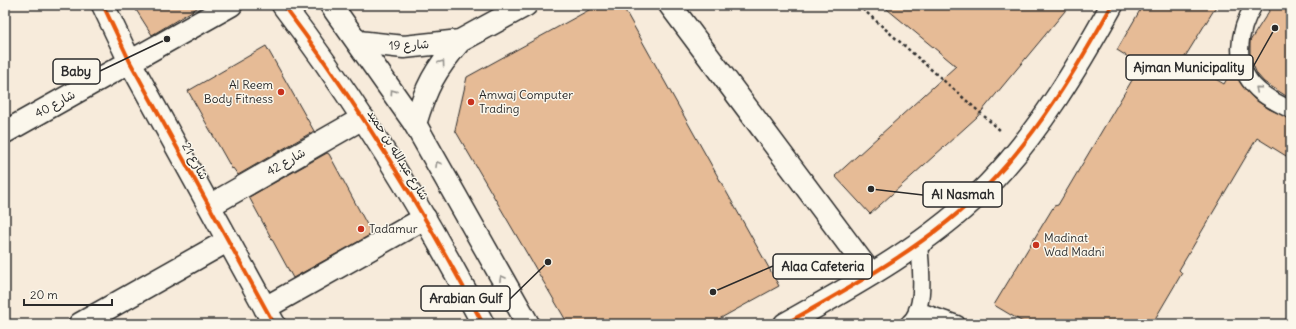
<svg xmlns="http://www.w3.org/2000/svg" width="1296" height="329" font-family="Delius,'Playpen Sans Arabic',sans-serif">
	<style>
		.building { fill: #e6bb96; stroke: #2b2b2b }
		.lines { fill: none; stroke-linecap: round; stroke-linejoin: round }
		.lane-casing { stroke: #2b2b2b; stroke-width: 19 }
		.street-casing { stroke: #2b2b2b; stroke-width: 25 }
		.secondary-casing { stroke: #2b2b2b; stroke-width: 25 }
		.path { stroke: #2b2b2b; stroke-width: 2.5; stroke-dasharray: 3 3; stroke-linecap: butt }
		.lane { stroke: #fbf7ec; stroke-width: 16 }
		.street { stroke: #fbf7ec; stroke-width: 22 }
		.secondary { stroke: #fbf7ec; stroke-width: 22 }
		.cycleway-casing { stroke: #fbf7ec; stroke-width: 6 }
		.cycleway { stroke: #e8590c; stroke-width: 4 }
		.oneway { stroke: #93918c }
		.poi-dot { fill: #c8321e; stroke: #fbf7ec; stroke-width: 1.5 }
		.labels { text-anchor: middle; stroke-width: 3; stroke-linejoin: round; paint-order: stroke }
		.street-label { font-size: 12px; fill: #2b2b2b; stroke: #fbf7ec }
		.poi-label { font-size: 12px; fill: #2b2b2b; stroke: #fbf7ec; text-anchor: start }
		.leader { fill: none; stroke: #2b2b2b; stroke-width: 1.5 }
		.callout-dot { fill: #2b2b2b; stroke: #fbf7ec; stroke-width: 1.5 }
		.callout { fill: #fbf7ec; stroke: #2b2b2b; stroke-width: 1.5 }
		.callout-label { font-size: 13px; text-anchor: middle; font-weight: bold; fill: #2b2b2b }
	</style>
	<rect width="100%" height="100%" fill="#f7ebdb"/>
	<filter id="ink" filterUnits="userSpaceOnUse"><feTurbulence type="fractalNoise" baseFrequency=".025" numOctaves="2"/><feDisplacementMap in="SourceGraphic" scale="8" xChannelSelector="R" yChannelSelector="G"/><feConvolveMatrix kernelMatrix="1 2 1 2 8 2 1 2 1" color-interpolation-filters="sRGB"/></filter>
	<g filter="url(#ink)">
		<!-- building -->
		<path class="building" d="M133,5H202L152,35Z
			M598,5H622L779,286L710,324H568L455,130L467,77Z
			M882,5H1070L977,117L870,214L835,176L956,66Z
			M1143,5H1217L1183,60L1224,84L1233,68L1241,84L1254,99L1269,109L1291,119V159L1257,138L1179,270L1182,273L1152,324H1026L994,305L1054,206L1058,205L1141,65L1117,50Z
			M1273,5H1291V99L1264,82L1257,74L1250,58V41Z
			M266,46L314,131L238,175L233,168L232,169L188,91Z
			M327,153L329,154L372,234L293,278L249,197Z"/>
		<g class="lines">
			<defs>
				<path id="lane" d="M1254,5C1238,31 1232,66 1257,89C1266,98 1280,104 1291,110
					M917,310L957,324
					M908,324C928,309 920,264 919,242"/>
				<path id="street" d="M103,5L130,62L274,324
					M670,5L871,274
					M358,42L404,47L460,41L526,5
					M415,124C426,87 435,70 460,41
					M5,132L231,5
					M209,206L363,118
					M265,308L425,218
					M80,324L227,241
					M785,324C855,285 933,242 989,184C1039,132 1077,68 1112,5"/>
				<path id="secondary" d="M283,5C359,105 425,213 483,324
					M331,5L415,124L528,324"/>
			</defs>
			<!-- lane casing -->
			<use href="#lane" class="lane-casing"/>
			<!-- street casing -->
			<use href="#street" class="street-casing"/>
			<!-- secondary casing -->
			<use href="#secondary" class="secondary-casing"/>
			<!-- path -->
			<path class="path" d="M858,5L1001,131"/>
			<!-- lane -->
			<use href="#lane" class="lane"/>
			<!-- street -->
			<use href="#street" class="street"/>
			<!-- secondary -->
			<use href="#secondary" class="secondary"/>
			<defs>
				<path id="cycleway" d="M103,5L130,62L274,324
					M283,5C359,105 425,213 483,324
					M785,324C855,285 933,242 989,184C1039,132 1077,68 1112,5"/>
			</defs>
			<!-- cycleway casing -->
			<use href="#cycleway" class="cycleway-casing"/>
			<!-- cycleway -->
			<use href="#cycleway" class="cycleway"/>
		</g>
		<!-- one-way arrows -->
		<defs><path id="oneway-chevron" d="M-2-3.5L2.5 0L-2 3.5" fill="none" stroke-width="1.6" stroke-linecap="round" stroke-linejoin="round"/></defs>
		<g class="oneway">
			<use href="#oneway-chevron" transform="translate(442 63) rotate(-54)"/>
			<use href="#oneway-chevron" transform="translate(1258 89) rotate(-140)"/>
			<use href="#oneway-chevron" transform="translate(393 92) rotate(-125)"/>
			<use href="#oneway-chevron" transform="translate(438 164) rotate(-120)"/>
			<use href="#oneway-chevron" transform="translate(502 278) rotate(-119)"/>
		</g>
	</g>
	<!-- markers -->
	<g class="poi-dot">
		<circle cx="281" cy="92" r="4"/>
		<circle cx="471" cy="102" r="4"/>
		<circle cx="361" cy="229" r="4"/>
		<circle cx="1036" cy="245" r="4"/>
	</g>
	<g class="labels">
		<!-- street labels -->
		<g class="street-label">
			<text transform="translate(409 45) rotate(-2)" y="4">شارع 19</text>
			<text transform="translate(55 104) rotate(-29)" y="4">شارع 40</text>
			<text transform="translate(398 155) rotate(58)" y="4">شارع عبدالله بن حميد</text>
			<text transform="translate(195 161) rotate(61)" y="4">شارع 21</text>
			<text transform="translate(286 162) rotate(-30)" y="4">شارع 42</text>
		</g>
		<!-- poi labels -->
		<g class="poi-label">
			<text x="273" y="89" text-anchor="end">Al Reem<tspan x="273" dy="14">Body Fitness</tspan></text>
			<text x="479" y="99">Amwaj Computer<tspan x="479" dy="14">Trading</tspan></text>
			<text x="369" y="233">Tadamur</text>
			<text x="1044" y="242">Madinat<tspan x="1044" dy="14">Wad Madni</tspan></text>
		</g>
	</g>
	<!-- callouts -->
	<path class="leader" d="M1275 28L1253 67M167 39L100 71M871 189L923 195M713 292L773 266M548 262L510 299"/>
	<g class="callout-dot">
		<circle cx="1275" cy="28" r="4"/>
		<circle cx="167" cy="39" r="4"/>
		<circle cx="871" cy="189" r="4"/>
		<circle cx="713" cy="292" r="4"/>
		<circle cx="548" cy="262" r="4"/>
	</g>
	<g class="callout">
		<rect x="1126" y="55" width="127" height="25" rx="4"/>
		<rect x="53" y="59" width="47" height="25" rx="4"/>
		<rect x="923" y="182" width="79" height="25" rx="4"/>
		<rect x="773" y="254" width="99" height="25" rx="4"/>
		<rect x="421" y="286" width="89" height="25" rx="4"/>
	</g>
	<g class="callout-label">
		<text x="1189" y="72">Ajman Municipality</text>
		<text x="76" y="76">Baby</text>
		<text x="963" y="199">Al Nasmah</text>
		<text x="823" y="271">Alaa Cafeteria</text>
		<text x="466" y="303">Arabian Gulf</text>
	</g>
	<!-- margin -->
	<rect width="1296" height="329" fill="none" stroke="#fbf7ec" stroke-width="20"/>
	<rect x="10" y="10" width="1276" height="309" fill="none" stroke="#2b2b2b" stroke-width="1.5" filter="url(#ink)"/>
	<!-- scale -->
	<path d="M24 299v6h88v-6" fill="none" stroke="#2b2b2b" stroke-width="2"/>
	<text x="30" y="299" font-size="12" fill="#2b2b2b" stroke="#fbf7ec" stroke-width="3" paint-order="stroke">20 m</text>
</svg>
